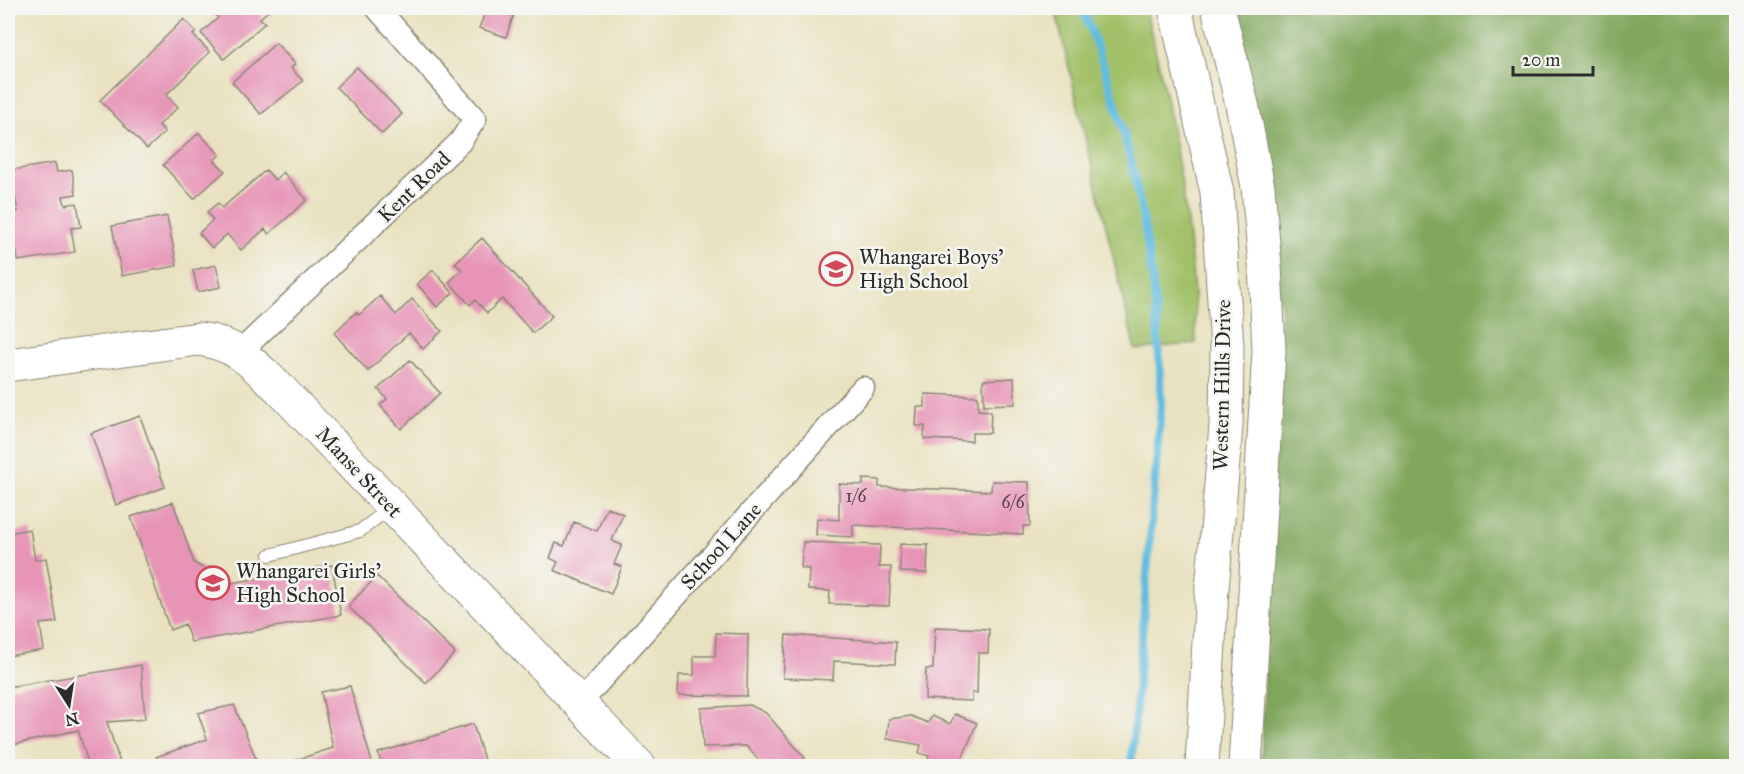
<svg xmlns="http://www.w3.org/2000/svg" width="1744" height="774" font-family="'IM FELL Great Primer',serif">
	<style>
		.green { fill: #a2c169; stroke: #66764a; stroke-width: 1.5 }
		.forest { fill: #81a75d; stroke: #566944; stroke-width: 1.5 }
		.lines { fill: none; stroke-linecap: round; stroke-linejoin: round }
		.stream { stroke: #61bcdf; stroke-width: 8 }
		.building { fill: #e794b7 }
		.lane-casing { stroke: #8a8676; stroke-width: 14 }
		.street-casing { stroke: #8a8676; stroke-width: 25 }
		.secondary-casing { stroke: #8a8676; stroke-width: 35 }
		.highway-casing { stroke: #8a8676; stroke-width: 35 }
		.lane { stroke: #fff; stroke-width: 12 }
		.street { stroke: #fff; stroke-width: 22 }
		.secondary { stroke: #fff; stroke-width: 33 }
		.highway { stroke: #fff; stroke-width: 33 }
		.labels { text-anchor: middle; stroke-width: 5; stroke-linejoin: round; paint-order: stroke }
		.number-label { font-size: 18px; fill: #5a454e }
		.street-label { font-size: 21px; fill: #2b2b2b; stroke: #f6f6f2 }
		.poi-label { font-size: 21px; fill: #2b2b2b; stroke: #f6f6f2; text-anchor: start }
	</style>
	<rect width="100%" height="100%" fill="#f6f6f2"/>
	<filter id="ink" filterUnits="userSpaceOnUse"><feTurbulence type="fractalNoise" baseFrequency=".0167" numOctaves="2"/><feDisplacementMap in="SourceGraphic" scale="12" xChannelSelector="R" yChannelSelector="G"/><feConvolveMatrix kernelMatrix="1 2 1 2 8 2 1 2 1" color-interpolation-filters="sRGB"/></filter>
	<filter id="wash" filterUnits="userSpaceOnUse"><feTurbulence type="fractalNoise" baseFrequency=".008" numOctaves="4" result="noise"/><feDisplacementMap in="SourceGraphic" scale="24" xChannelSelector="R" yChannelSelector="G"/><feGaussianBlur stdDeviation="1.35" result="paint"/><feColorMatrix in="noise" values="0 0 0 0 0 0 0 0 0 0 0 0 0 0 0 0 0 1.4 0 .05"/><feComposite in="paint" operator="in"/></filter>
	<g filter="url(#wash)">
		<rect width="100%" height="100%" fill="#e9e2c0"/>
		<!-- green -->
		<path class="green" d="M1055,8H1145C1173,117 1194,230 1196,343L1135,350Z"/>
		<!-- forest -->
		<path class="forest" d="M1226,8H1736V766H1261L1281,307Z"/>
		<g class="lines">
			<!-- stream -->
			<path class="stream" d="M1082,8C1133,134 1159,269 1161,406L1131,766"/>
		</g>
		<g id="blocks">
			<!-- building -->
			<path class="building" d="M209,8H272L260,18L265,23L224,59L201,33L218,18Z
				M487,8H516L506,37L479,28Z
				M184,19L196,32L193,35L210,52L166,95L178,107L159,125L165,132L147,149L100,100Z
				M276,43L295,64L291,68L303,81L261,114L232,82Z
				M357,67L402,114L382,134L336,87Z
				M199,133L220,155L214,160L225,171L194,199L163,165Z
				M55,163L57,172L72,170L76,194L63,196L65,205L77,203L81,227L71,228L75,252L18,261L14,235L8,236V214L18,212L15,196L8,198V179L15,178L13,170Z
				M266,170L275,180L283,172L307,200L269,234L265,229L241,250L227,234L212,248L199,233L213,220L207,212L218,203L222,208Z
				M167,216L177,266L122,276L112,226Z
				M482,238L552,316L533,333L502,299L487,313L475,300L470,305L449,282L462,270L455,263Z
				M216,265L221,287L198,292L193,270Z
				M433,270L453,293L437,307L417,284Z
				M380,296L396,315L412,299L442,331L423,349L409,333L368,371L334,333L356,312L359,315Z
				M410,360L440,393L401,429L380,405L387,399L378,389Z
				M1014,378L1015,404L984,405L983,380Z
				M925,394L978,396V410L991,411L990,433H972V441L924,439L925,426H916L917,407H925Z
				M140,416L165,487L116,505L91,433Z
				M863,479L879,480V487L991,491L992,481L1029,482L1030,526H1023V534L853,525V537L816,535L817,518L839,520V484L863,485Z
				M173,502L194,563L231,583L332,565L341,615L191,642L185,624L170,630L131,517Z
				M607,507L623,514L612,541L622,545L614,564L622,567L611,594L554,570L558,562L550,558L556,543L564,546L574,522L597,531Z
				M30,529L35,560L46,558L57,622L40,624L44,650L8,656V533Z
				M803,542L880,545L879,567H891L889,606L829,604L830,591L808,590L809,569L801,568Z
				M900,544L928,545L927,573L900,572Z
				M377,576L455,653L426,683L348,606Z
				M935,627L989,629L988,653H978L977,693H972V701L925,699L926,669H933Z
				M716,633L748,634L747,696L678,695L679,675H694V656H715Z
				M786,635L896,642L895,664L834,661L833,680L783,678Z
				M141,665L145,719L107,722L121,766H89L78,730L8,746V687Z
				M350,686L373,766H277L333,748L321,692Z
				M234,705L259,766H159L156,757L207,739L198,713Z
				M750,705L766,713L805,758L795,766H764L746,746L703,747L701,708Z
				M955,714L977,723L959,766L927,764L929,756L919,753L921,745L887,739L889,719L911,716L928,723L932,716L950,724Z
				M473,724L486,766H382L378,753Z"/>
		</g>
	</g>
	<g filter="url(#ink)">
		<use href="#blocks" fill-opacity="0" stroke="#8a8676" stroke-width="1.5"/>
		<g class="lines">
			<defs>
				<path id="lane" d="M270,555L360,531L391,507"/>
				<path id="street" d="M240,352L460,142L475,119L377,8
					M579,704L863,388"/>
				<path id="secondary" d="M8,365L198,339C237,343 254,365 281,390L639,766"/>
				<path id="highway" d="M1175,8L1217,192L1227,347L1226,426L1212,589L1202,766
					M1218,8L1242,104L1258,187L1265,265L1269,351L1245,766"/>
			</defs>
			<!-- lane casing -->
			<use href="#lane" class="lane-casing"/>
			<!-- street casing -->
			<use href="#street" class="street-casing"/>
			<!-- secondary casing -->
			<use href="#secondary" class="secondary-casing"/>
			<!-- highway casing -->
			<use href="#highway" class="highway-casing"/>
			<!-- lane -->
			<use href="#lane" class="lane"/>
			<!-- street -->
			<use href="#street" class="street"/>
			<!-- secondary -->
			<use href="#secondary" class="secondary"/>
			<!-- highway -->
			<use href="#highway" class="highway"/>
		</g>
	</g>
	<!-- icons -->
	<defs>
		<symbol id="school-ring" viewBox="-11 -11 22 22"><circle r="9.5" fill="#f6f6f2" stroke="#d1495b" stroke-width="1.5"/><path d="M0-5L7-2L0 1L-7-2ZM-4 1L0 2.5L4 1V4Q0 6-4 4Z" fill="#d1495b"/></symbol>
	</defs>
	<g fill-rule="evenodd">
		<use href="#school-ring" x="817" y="250" width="38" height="38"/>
		<use href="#school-ring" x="194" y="564" width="38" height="38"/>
	</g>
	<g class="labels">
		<!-- number labels -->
		<g class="number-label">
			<text x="856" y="502">1/6</text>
			<text x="1013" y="508">6/6</text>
		</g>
		<!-- street labels -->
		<g class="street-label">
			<text transform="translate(414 187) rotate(-44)" y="7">Kent Road</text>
			<text transform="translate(1222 385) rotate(-89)" y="7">Western Hills Drive</text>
			<text transform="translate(359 472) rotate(47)" y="7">Manse Street</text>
			<text transform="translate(721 546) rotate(-48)" y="7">School Lane</text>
		</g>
		<!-- poi labels -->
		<g class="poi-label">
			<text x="859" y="264">Whangarei Boys'<tspan x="859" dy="24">High School</tspan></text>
			<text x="236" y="578">Whangarei Girls'<tspan x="236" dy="24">High School</tspan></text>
		</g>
	</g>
	<!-- margin -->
	<rect width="1744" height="774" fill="none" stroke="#f6f6f2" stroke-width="30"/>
	<!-- north arrow -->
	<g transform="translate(69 705) rotate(168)" stroke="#f6f6f2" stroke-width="4.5" paint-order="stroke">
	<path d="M0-4.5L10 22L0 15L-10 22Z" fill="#2b2b2b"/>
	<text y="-9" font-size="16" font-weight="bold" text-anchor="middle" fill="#2b2b2b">N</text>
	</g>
	<!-- scale -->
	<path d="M1513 66v9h80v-9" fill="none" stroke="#2b2b2b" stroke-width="3"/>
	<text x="1522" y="66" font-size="18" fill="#2b2b2b" stroke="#f6f6f2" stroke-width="4.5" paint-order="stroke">20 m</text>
</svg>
